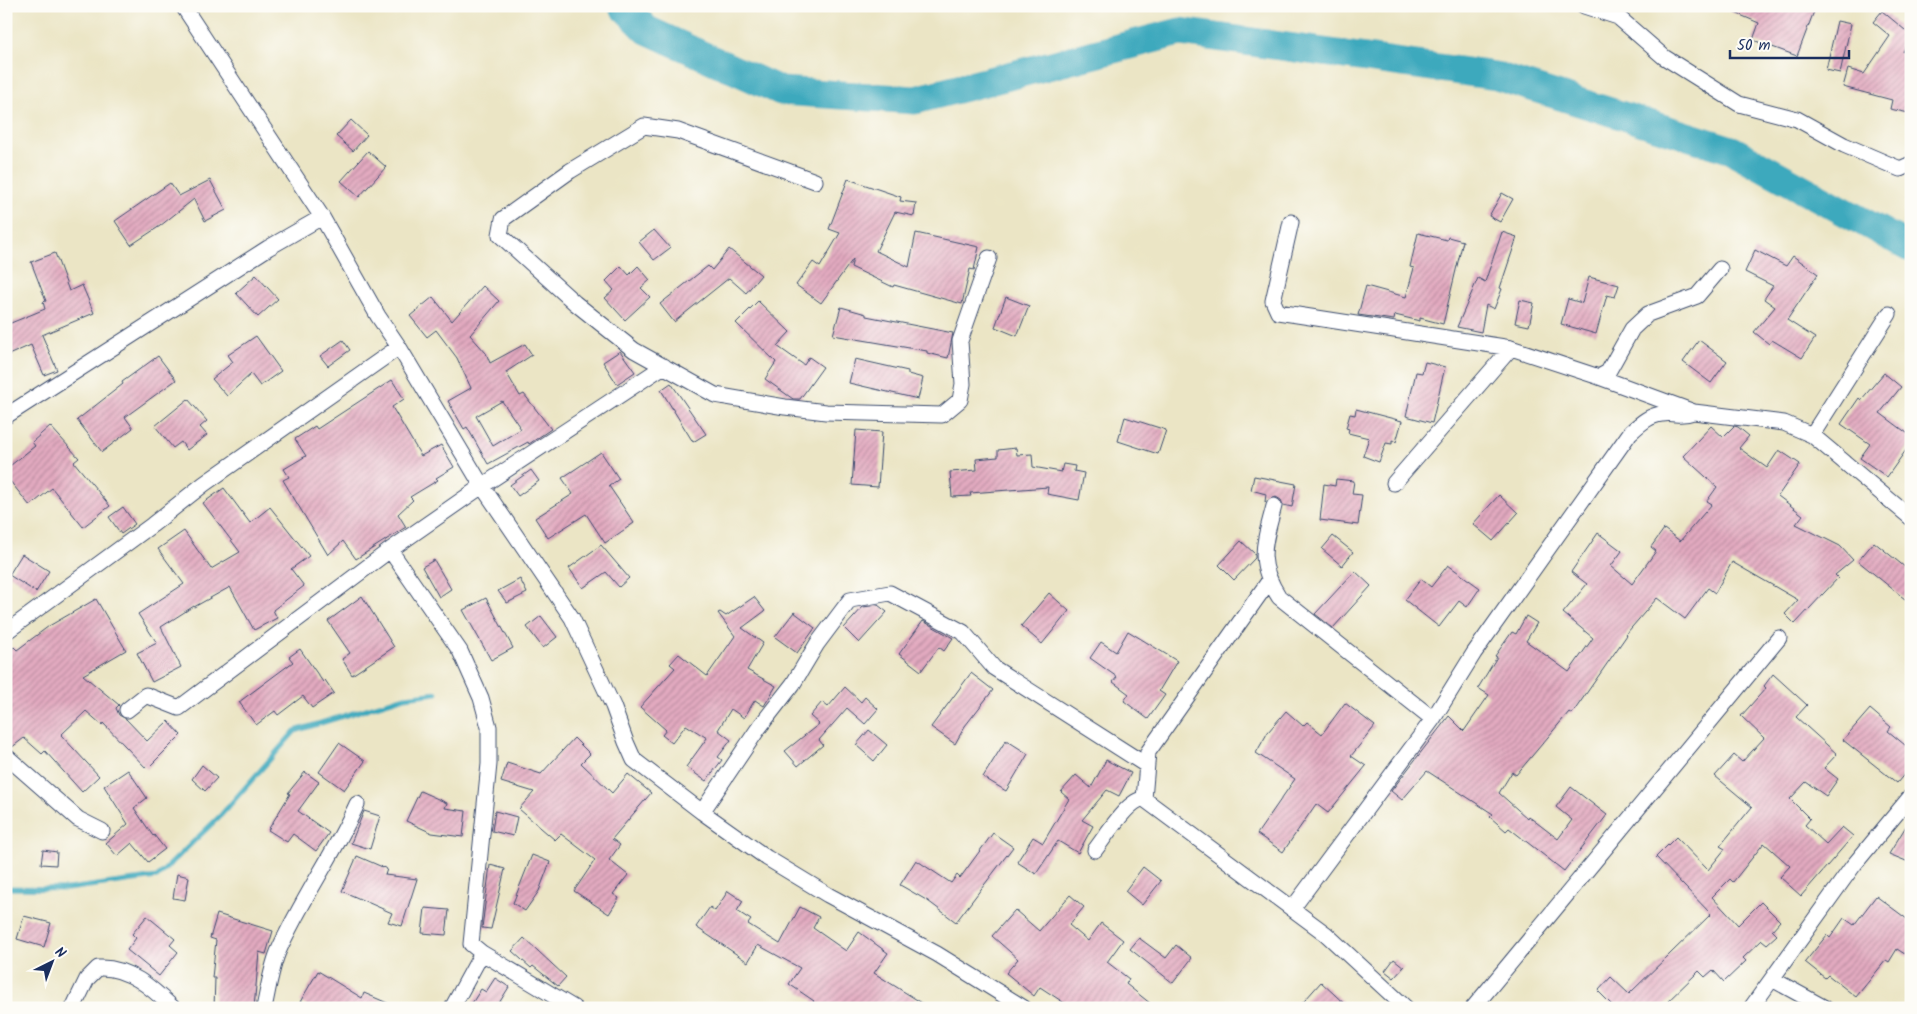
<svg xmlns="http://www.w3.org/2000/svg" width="1917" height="1014" font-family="Kalam,sans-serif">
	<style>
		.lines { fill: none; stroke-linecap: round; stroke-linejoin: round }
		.stream { stroke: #3da9bd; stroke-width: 5 }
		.river { stroke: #3da9bd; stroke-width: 29 }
		.building { fill: url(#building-hatch); fill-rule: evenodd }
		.minor-casing { stroke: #3a4a6d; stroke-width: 17 }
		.minor { stroke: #fff; stroke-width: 15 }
	</style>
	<defs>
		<pattern id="building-hatch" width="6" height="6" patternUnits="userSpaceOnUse" patternTransform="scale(1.25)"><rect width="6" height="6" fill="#e3aac0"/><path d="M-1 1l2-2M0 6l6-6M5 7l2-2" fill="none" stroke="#b78b9f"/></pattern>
	</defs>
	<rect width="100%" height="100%" fill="#fdfcf7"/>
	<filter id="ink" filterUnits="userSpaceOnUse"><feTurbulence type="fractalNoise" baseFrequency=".02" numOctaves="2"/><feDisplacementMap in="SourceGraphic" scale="10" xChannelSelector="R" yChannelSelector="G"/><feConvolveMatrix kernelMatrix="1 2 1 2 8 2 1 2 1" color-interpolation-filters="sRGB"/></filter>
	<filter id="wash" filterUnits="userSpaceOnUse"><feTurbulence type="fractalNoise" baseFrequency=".0096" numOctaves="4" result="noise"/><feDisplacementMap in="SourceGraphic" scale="20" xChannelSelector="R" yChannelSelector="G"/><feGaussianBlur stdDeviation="1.12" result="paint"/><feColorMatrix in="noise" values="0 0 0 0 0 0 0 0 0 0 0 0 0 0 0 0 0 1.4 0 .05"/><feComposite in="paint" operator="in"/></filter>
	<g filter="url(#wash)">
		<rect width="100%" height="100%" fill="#ebe5c5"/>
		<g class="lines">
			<!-- stream -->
			<path class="stream" d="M6,888L67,889L157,877L221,815L295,731L405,697L437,693"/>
			<!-- river -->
			<path class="river" d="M623,6L647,30L781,91L915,100L1180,32L1496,76L1732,150L1911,248"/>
		</g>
		<g id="blocks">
			<!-- building -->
			<path class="building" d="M1719,6H1816L1797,56L1753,40L1759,23Z
				M1882,11L1911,35L1903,52L1911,53L1909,113L1890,109L1892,100L1843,87L1848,69L1864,74L1890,36L1873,22Z
				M1837,21L1851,24L1840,73L1826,70Z
				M351,120L367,135L353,151L336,136Z
				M368,151L386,167L359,197L341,181Z
				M848,179L901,197L900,201L916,203L914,216L895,212L876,251L909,267L916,233L979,247L974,270L970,269L962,304L894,285L893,287L851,267L853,259L821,303L796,285L813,262L820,267L840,233L829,229Z
				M210,180L226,210L205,221L194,199L160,226L131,245L115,221L170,183L179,196Z
				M1502,193L1513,199L1500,222L1489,216Z
				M654,230L670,248L654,260L639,242Z
				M1502,232L1517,237L1500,288L1502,289L1494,309L1486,305L1481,332L1457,327L1478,278L1485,282Z
				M1418,233L1447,240L1448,237L1463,241L1443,324L1420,318V321L1395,315L1394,320L1358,315L1366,286L1406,297L1414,268L1410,267Z
				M729,249L761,275L746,293L729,278L674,322L660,304L708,266L712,270Z
				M1755,250L1786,266L1793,256L1818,274L1787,320L1815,338L1802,358L1772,340L1769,344L1754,332L1775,307L1764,299L1773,286L1745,272Z
				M55,253L69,291L82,285L94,313L42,335L57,370L44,375L31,345L6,356V325L45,309L43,302L46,301L31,262Z
				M621,266L629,275L638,266L650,280L641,288L650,297L625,320L605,298L614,290L606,281Z
				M256,275L278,299L258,317L236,293Z
				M1589,277L1619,285L1615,297L1607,295L1596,334L1561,324L1568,299L1582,303Z
				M483,286L499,301L470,335L486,353L490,363L525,344L532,355L506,372L520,396L524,394L551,429L529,444L528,442L488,464L467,427L464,429L448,401L471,388L457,358L436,330L427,337L410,316L433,297L452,321ZM502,401L521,429L493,446L476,416Z
				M1006,297L1029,306L1017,336L995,327Z
				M1520,300L1534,303L1529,326L1515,323Z
				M758,301L790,332L777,346L804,365L809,357L823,367L800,399H793L765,379L776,362L736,323Z
				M841,307L866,314V316L953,333L948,358L927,353V351L833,335Z
				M256,336L281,371L260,386L251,374L227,396L212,379L233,362L228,355Z
				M343,340L350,350L328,366L320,356Z
				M1699,340L1727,361L1711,383L1683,362Z
				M620,351L635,372L617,384L603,362Z
				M158,356L176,380L125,417L133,428L102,452L77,420L123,384L122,382Z
				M855,359L908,371V374L923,378L918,399L849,383Z
				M1425,362L1445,367L1432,423L1406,416L1416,372L1422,373Z
				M1884,373L1901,387L1880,413L1911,436V443L1887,477L1860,458L1870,444L1841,424L1859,398L1861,400Z
				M392,380L404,399L392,407L421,456L441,445L454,467L436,478L438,480L410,497L413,500L398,514L406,527L356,559L343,541L328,555L283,480L289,477L284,469L306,456L295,439L315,426L317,429Z
				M671,383L706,434L693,442L661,390Z
				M188,399L207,421L200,427L207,435L187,450L181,442L173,448L155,426Z
				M1356,409L1402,421L1396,442L1392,440V444L1386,443L1379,462L1363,456L1369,438L1348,433L1349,429L1346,428L1350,414L1355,415Z
				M1125,417L1166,430L1158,454L1118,441Z
				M50,426L79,458L74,462L110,506L83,527L52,488L30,506L6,476V469L35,446L32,442Z
				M1711,426L1723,437L1734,426L1738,427L1749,436L1739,448L1767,468L1779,450L1800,464L1778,496L1803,515L1796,524L1840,546L1853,560L1835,575L1838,578L1795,624L1785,614L1798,600L1732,562L1715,593L1708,588L1685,619L1657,598L1626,634L1627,635L1572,714L1569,712L1516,775L1512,772L1499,793L1527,818L1528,816L1558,839L1572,820L1556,807L1571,787L1607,815L1564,871L1509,828L1506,831L1490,817L1493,814L1427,771L1402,800L1391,791L1449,716L1464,731L1489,695L1478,688L1497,657L1495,656L1512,632L1516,634L1526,616L1537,623L1526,641L1569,672L1593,638L1563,613L1587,584L1571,572L1598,533L1622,551L1611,566L1632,584L1656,551L1651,547L1664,529L1680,541L1712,504L1707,501L1717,487L1683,456Z
				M856,430L882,432L878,487L852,485Z
				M1016,448L1017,455L1032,454L1033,467L1061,472L1063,464L1075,466L1074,471L1084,473L1079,500L1047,494L1048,487L970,493L971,496L952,497L950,472L977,470L976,459L998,457V450Z
				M601,452L619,479L609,486L634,523L605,543L586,514L548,538L535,518L573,494L562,478Z
				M531,470L539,481L518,496L510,485Z
				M1254,476L1296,484L1292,507L1283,505L1281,500L1276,497L1265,502L1266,494L1251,490Z
				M1336,479L1354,481L1352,494L1362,495L1358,525L1320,520L1324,484L1335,486Z
				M224,488L250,523L270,507L309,556L291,569L304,586L273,610L277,618L254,630L230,587L194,607V606L161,627L181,667L152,682L137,653L157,643L138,614L184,584L158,549L184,531L211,569L240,552L203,503Z
				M1499,495L1518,513L1493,541L1473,524Z
				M123,507L135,524L121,534L109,517Z
				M1333,536L1353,552L1342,566L1322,549Z
				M1241,541L1255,554V558L1234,580L1219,565Z
				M1874,542L1911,572V604L1858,561Z
				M601,545L629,578L619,587L606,572L583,588L569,568Z
				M22,554L49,571L36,592L9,575Z
				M434,560L451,589L439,597L422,567Z
				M1448,565L1480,588L1467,607L1459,601L1439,627L1405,600L1421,579L1431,587Z
				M1355,571L1371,586L1333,628L1315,614Z
				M520,579L527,593L507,603L498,591Z
				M1049,593L1069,611L1042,644L1021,626Z
				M362,596L394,647L352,675L342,659L350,653L328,621Z
				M754,597L765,611L742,628L763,643L747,670L776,686L764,706L755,700L744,718L731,709L718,730L731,740L718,757L722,760L706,781L686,767L707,738L686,725L672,743L662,735L666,730L640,707L675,668L670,664L679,654L707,676L735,636L718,613L720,612L726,616Z
				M486,598L513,648L491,660L463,610Z
				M96,599L126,650L83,675L119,705L116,708L119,715L126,719L147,741L168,721L181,735L147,769L103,723L102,725L86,711L61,735L99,776L82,792L45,751L42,754L24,738L11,748L6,747V653L14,647L17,650L49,626Z
				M878,605L887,612L859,643L844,628L863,607Z
				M794,612L815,628L797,653L775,637Z
				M541,616L557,637L543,648L527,627Z
				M923,621L953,638L944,651L939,647L921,671L899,654Z
				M1128,631L1177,661L1159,691L1165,695L1148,719L1124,701L1129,694L1113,682L1117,677L1090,658L1101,642L1116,652Z
				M300,649L323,682L325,680L334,693L312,708L303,696L278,715L275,711L256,725L239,702L293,662L289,657Z
				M971,673L993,690L965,726L955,744L931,727Z
				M1773,674L1807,705L1796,717L1837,754L1824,768L1838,779L1826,796L1806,782L1790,799L1810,819L1805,825L1826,844L1842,827L1853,836L1801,896L1780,877L1790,866L1764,843L1733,882L1730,879L1712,897L1738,925L1761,902L1780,921L1772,930L1777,935L1767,944L1762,940L1743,958L1746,961L1724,982L1713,970L1705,977L1699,971L1661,1008H1615L1598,991L1611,977L1629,994L1711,914L1656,857L1676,837L1708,870L1725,849L1720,846L1752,807L1715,776L1734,755L1742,762L1764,738L1741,716L1766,688L1764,686Z
				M845,687L861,702L865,697L878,709L865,724L847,708L819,740L823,745L798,766L785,751L819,724L810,716L822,702L828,707Z
				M1345,703L1375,726L1351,756L1366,766L1328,813L1316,804L1283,852L1257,834L1295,779L1256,753L1268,732L1286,711L1303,726L1307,722L1322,734Z
				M1870,709L1891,727L1888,731L1911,750V766L1897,783L1843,740Z
				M869,730L887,745L874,761L856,745Z
				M574,738L590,754L581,763L612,793L628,774L651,793L612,839L620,845L609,860L628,875L613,894L619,898L609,914L574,891L595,860L561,834L555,840L519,809L534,792L501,782L507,763L541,774Z
				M1006,740L1028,754L1006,791L983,777Z
				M339,743L365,761L344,790L319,772Z
				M1106,760L1131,773L1119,796L1107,790L1082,820L1093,826L1078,853L1058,841L1036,874L1017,862L1033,837L1043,843L1069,799L1061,792L1076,775L1091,788Z
				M202,765L217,778L205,791L192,779Z
				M128,770L147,798L134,808L153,836L154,835L165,849L148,862L132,843L117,856L106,843L128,824L104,786Z
				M305,772L319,782L298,811L329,833L316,851L293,834L287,842L268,830L290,794L288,793Z
				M420,791L447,803L445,808L466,811L463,837L432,833L406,821Z
				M364,811L380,816L370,849L351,843Z
				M495,811L517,817L513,836L492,831Z
				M1911,818V863L1889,854Z
				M993,833L1013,847L956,922L928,901L900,885L916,860L951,883L957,875L960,878Z
				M43,850L57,852L56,865L41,864Z
				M532,855L550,862L539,891L525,911L513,903Z
				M357,856L387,869L385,875L417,879L402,926L388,922L392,913L342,891Z
				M490,865L505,869L491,929L482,928Z
				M1143,867L1161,881L1142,905L1125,891Z
				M177,874L189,877L185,900L173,898Z
				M728,891L743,901L737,911L751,920L748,924L780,944L800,907L819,917L813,928L846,951L859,932L888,953L874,973L930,1008H809L814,1001L789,984L800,968L758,945L748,962L696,927L710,907L715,911Z
				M1070,895L1084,907L1069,925L1088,941L1101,923L1123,940L1107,962L1129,979L1126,984L1156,1008H1072L1040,987L1034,996L1006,973L1018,959L992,936L1015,910L1039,931Z
				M1876,896L1911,922V958L1897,949L1889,962L1886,960L1856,997L1828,975L1825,978L1805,962L1827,935L1830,938L1844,918L1854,925Z
				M425,908L449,910L446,935L422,933Z
				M217,914L273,931L266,954L259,952L254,1008H214L215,978H212L216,940L210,938Z
				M24,916L51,923L44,947L17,939Z
				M147,916L175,939L170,945L178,952L159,976L127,950L136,938L132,934Z
				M524,938L566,977L558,986L533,966L531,968L512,951Z
				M1139,938L1166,958L1176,945L1192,958L1173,983L1130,949Z
				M1394,959L1404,967L1394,978L1385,971Z
				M318,971L362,998L364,993L399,1008H310L300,1002Z
				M495,978L509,987L496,1008H469L481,989L486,992Z
				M1321,982L1349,1008H1298Z"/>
		</g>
	</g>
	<g filter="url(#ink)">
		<use href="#blocks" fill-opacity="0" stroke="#3a4a6d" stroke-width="1"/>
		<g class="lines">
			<defs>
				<path id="minor" d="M183,6L322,217L378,316L399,347L482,486L572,618L613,706L626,742L634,760L702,812L767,858L828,895L937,954L1024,1008
					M1584,6L1618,17L1664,57L1739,104L1797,119L1844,145L1900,169L1911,164
					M815,181L678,131L644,126L570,171L503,219L500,235L575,303L634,350L715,395L785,407L826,412L942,415L960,400L963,384L960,341L989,258
					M1291,222L1273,301L1278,312L1511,348L1599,377L1608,372L1632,329L1648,314L1697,296L1720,269
					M1599,377L1694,412L1784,423L1812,435L1911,518
					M6,416L268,248L322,217
					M1812,435L1889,314
					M1394,483L1511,348
					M1274,506C1264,545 1256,561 1279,597L1433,719
					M390,550L460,651L481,698L489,727V764L471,944L482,953L452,1008
					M6,632L152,525L204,484L399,347
					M127,710L146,695L179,708L390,550L482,486L664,366
					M6,756L78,819L102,831
					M1144,799L1148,752L1269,581
					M702,812L758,729L793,684L817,644L850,600L890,593L963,632L994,668L1146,765
					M1095,850C1106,836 1128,799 1144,799L1326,934L1406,1008
					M1292,909L1433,719L1474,653L1630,433C1639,425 1649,415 1662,414C1675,412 1680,417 1694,412
					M482,953L574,1008
					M1772,979L1825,1008
					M73,1008L87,979L98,968C128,966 153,989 173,1008
					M264,1008C268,990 271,969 278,952C301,900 334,855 357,804
					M1473,1008L1779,638
					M1751,1008L1853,866L1911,796"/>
			</defs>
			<!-- minor casing -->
			<use href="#minor" class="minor-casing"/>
			<!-- minor -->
			<use href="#minor" class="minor"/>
		</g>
	</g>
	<!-- margin -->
	<rect width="1917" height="1014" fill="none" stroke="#fdfcf7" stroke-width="25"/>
	<!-- north arrow -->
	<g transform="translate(52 962) rotate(42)" stroke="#fdfcf7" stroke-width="4" paint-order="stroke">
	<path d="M0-4L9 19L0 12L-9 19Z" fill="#1b2f5e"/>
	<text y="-8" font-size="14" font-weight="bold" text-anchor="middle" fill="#1b2f5e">N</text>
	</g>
	<!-- scale -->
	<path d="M1730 50v8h119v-8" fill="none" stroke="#1b2f5e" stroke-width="2.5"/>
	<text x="1737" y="50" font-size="15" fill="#1b2f5e" stroke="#fdfcf7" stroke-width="4" paint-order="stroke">50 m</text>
</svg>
